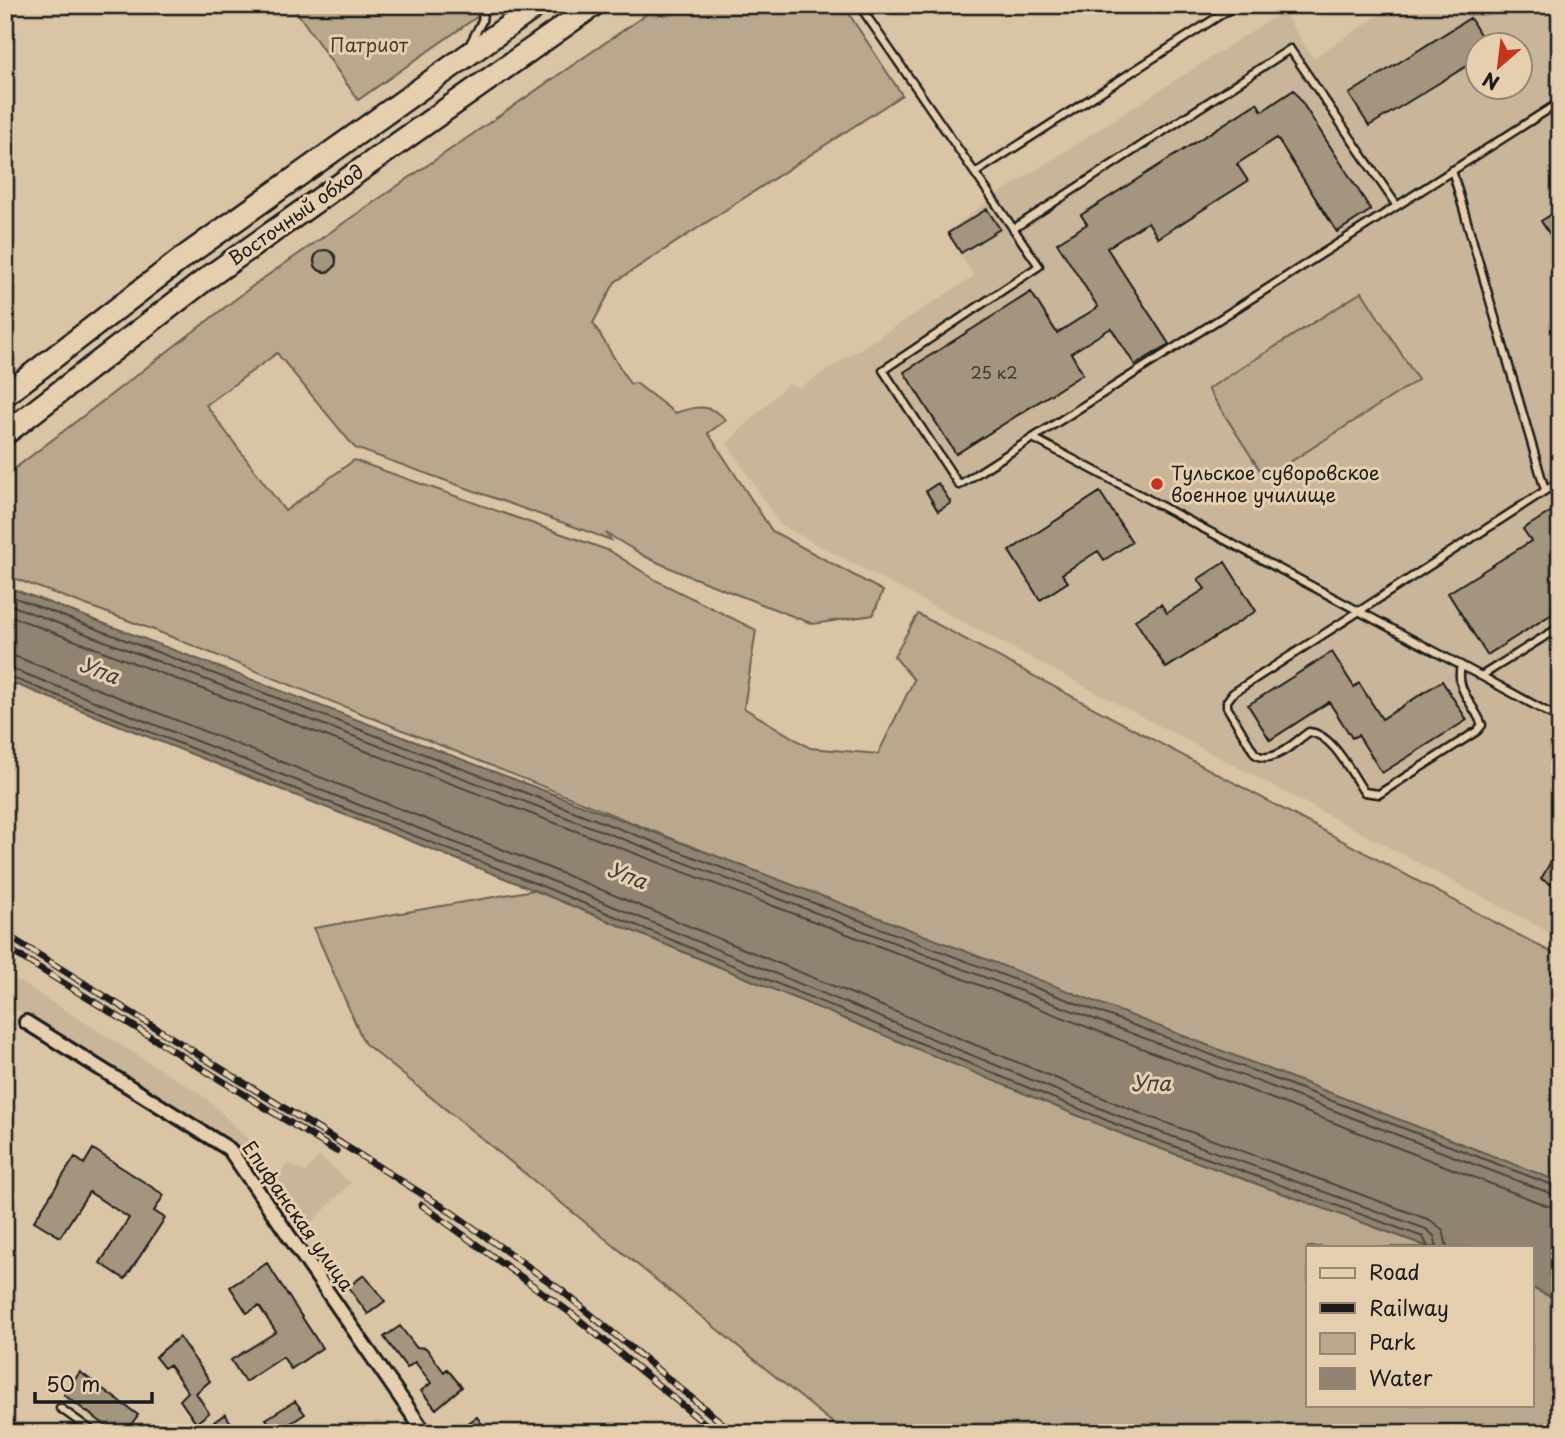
<svg xmlns="http://www.w3.org/2000/svg" width="1565" height="1438" font-family="'Playpen Sans',sans-serif">
	<style>
		.built { fill: #c9b69a; fill-rule: evenodd }
		.green { fill: #baa88e; stroke: #6b6255; stroke-width: 2 }
		.water { fill: #918371; stroke: #625a4f; stroke-width: 2 }
		.lines { fill: none; stroke-linecap: round; stroke-linejoin: round }
		.shore { stroke: #4b453e; stroke-width: 2 }
		.building { fill: #a4957f; stroke: #1c1c1c; stroke-width: 2 }
		.lane-casing { stroke: #1c1c1c; stroke-width: 11 }
		.street-casing { stroke: #1c1c1c; stroke-width: 18 }
		.primary-casing { stroke: #1c1c1c; stroke-width: 26 }
		.lane { stroke: #e5cfae; stroke-width: 6 }
		.street { stroke: #e5cfae; stroke-width: 12 }
		.primary { stroke: #e5cfae; stroke-width: 21 }
		.rail-casing { stroke: #1c1c1c; stroke-width: 7 }
		.rail { stroke: #e5cfae; stroke-width: 4.5; stroke-dasharray: 13; stroke-linecap: butt }
		.poi-dot { fill: #c8321e; stroke: #e5cfae; stroke-width: 2.5 }
		.labels { text-anchor: middle; stroke-width: 6; stroke-linejoin: round; paint-order: stroke }
		.number-label { font-size: 16px; fill: #3e3a35 }
		.park-label { font-size: 19px; fill: #443f38; stroke: #e5cfae }
		.street-label { font-size: 19px; fill: #1c1c1c; stroke: #e5cfae }
		.poi-label { font-size: 19px; fill: #1c1c1c; stroke: #e5cfae; text-anchor: start }
		.water-label { font-size: 21px; font-style: italic; fill: #45403a; stroke: #e5cfae }
	</style>
	<rect width="100%" height="100%" fill="#d9c4a5"/>
	<filter id="ink" filterUnits="userSpaceOnUse"><feTurbulence type="fractalNoise" baseFrequency=".0143" numOctaves="2"/><feDisplacementMap in="SourceGraphic" scale="14" xChannelSelector="R" yChannelSelector="G"/><feConvolveMatrix kernelMatrix="1 2 1 2 8 2 1 2 1" color-interpolation-filters="sRGB"/></filter>
	<g filter="url(#ink)">
		<!-- built -->
		<path class="built" d="M1395,5H1560V938L780,525L727,443L788,384L799,388L974,276L947,232L992,198L1283,11L1313,58ZM1478,46H1520V88H1478Z
			M5,973L205,1097L253,1144L238,1154L227,1138L5,1003Z
			M319,1156L351,1183L305,1229L268,1186L289,1163L305,1173Z"/>
		<!-- green -->
		<path class="green" d="M292,5H494L358,100Z
			M660,5H843L902,95L615,282L593,323L630,384L636,383L675,413C696,406 710,403 726,420L708,433L772,531L883,591L873,615L813,624L679,572L646,557L606,533L611,540L355,448L277,353L206,405L285,511L354,460L610,551L657,581L756,630L744,708L810,748L878,754L914,680L894,656L918,614L1560,957V1196L154,630L5,575V476L258,282Z
			M1362,292L1418,380L1265,478L1208,389Z
			M534,890L1132,1138L1429,1247H1308V1405H1532V1288L1560,1301V1433H845L364,1043L314,928Z"/>
		<!-- water -->
		<path class="water" d="M5,586L885,920L1560,1182V1301L1532,1288V1247H1429L1132,1138L534,890L5,680Z"/>
		<g class="lines">
			<!-- shore -->
			<path class="shore" d="M5,594L1560,1188
				M5,603L1560,1197
				M5,614L876,945L1548,1206L1560,1208
				M5,655L17,657L544,866L1142,1114L1430,1220L1443,1230L1447,1247
				M5,666L540,876L1138,1124L1426,1229L1434,1236L1437,1247
				M5,675L537,884L1135,1132L1423,1237L1428,1247"/>
		</g>
		<!-- building -->
		<path class="building" d="M1470,18L1487,46H1478V59L1369,126L1349,94Z
			M1294,90L1371,210L1337,232L1277,138L1237,164L1248,181L1158,238L1148,222L1107,248L1169,344L1135,365L1111,328L1071,353L1083,374L956,454L904,372L1031,292L1057,333L1098,307L1057,243L1087,224L1081,215L1257,103L1262,111Z
			M987,209L1000,229L961,253L948,233Z
			M1560,209V250L1541,221Z
			M314 261a11 11 0 1 1 22 0a11 11 0 1 1-22 0Z
			M938,483L951,503L938,511L926,491Z
			M1100,492L1132,542L1104,560L1098,551L1062,574L1068,582L1040,600L1009,551Z
			M1560,506V609L1487,655L1448,593L1531,541L1523,529Z
			M1225,562L1256,611L1166,668L1135,620L1161,604L1167,613L1205,589L1198,579Z
			M1332,652L1354,687L1359,683L1382,719L1442,681L1467,720L1382,773L1358,735L1352,738L1329,702L1270,740L1248,705Z
			M1560,845V889L1541,879Z
			M93,1149L164,1195L154,1211L165,1218L125,1279L100,1263L129,1218L89,1192L60,1237L34,1221L75,1157L84,1164Z
			M267,1263L322,1348L291,1369L283,1357L245,1382L231,1360L276,1332L259,1306L247,1313L230,1287Z
			M364,1275L385,1301L368,1314L348,1287Z
			M400,1326L416,1347L426,1348L444,1372L447,1369L462,1387L436,1409L421,1391L431,1383L415,1362L407,1368L384,1337Z
			M179,1337L210,1381L196,1393L209,1413L196,1423L180,1400L188,1392L169,1365L164,1368L155,1357Z
			M80,1372L138,1415L125,1433H116L64,1395Z
			M295,1401L305,1414L276,1433L266,1419Z
			M225,1414L238,1433H199Z
			M477,1417L488,1433H454Z"/>
		<g class="lines">
			<defs>
				<path id="lane" d="M859,5L1039,266L883,370L959,485L1560,102
					M471,42L482,21L484,5
					M1452,170L1545,490
					M975,173L1236,5
					M1013,229L1290,49L1397,206
					M1033,438L1481,676L1560,627
					M1461,665C1455,691 1473,702 1482,725L1477,731L1379,794L1364,792C1351,773 1333,734 1309,732C1294,742 1273,766 1255,754L1227,707V701L1233,693L1560,481
					M1481,676L1560,719
					M60,1408L95,1433"/>
				<path id="street" d="M26,1022L229,1149L425,1433"/>
				<path id="primary" d="M5,395L184,257L538,5
					M5,434L206,279L594,5"/>
			</defs>
			<!-- lane casing -->
			<use href="#lane" class="lane-casing"/>
			<!-- street casing -->
			<use href="#street" class="street-casing"/>
			<!-- primary casing -->
			<use href="#primary" class="primary-casing"/>
			<!-- lane -->
			<use href="#lane" class="lane"/>
			<!-- street -->
			<use href="#street" class="street"/>
			<!-- primary -->
			<use href="#primary" class="primary"/>
			<defs>
				<path id="rail" d="M5,934L451,1212L561,1290L734,1433
					M5,947L336,1151
					M422,1205L572,1314L716,1433"/>
			</defs>
			<!-- rail casing -->
			<use href="#rail" class="rail-casing"/>
			<!-- rail -->
			<use href="#rail" class="rail"/>
		</g>
	</g>
	<!-- markers -->
	<circle class="poi-dot" cx="1157" cy="484" r="7"/>
	<g class="labels">
		<!-- number labels -->
		<g class="number-label">
			<text x="994" y="379">25 к2</text>
		</g>
		<!-- park labels -->
		<g class="park-label">
			<text x="369" y="52">Патриот</text>
		</g>
		<!-- street labels -->
		<g class="street-label">
			<text transform="translate(296 215) rotate(-35)" y="7">Восточный обход</text>
			<text transform="translate(298 1216) rotate(55)" y="7">Епифанская улица</text>
		</g>
		<!-- poi labels -->
		<g class="poi-label">
			<text x="1171" y="480">Тульское суворовское<tspan x="1171" dy="22">военное училище</tspan></text>
		</g>
		<!-- water labels -->
		<g class="water-label">
			<text transform="translate(99 671) rotate(21)" y="7">Упа</text>
			<text transform="translate(627 876) rotate(21)" y="7">Упа</text>
			<text x="1151" y="1091">Упа</text>
		</g>
	</g>
	<!-- margin -->
	<rect width="1565" height="1438" fill="none" stroke="#e5cfae" stroke-width="28"/>
	<rect x="14" y="14" width="1537" height="1410" fill="none" stroke="#1c1c1c" stroke-width="2.5" filter="url(#ink)"/>
	<!-- legend -->
	<rect x="1306" y="1246" width="228" height="161" fill="#e5cfae" stroke="#958774" stroke-width="2"/>
	<rect x="1320" y="1268" width="35" height="10" fill="#e5cfae" stroke="#958774" stroke-width="2"/>
	<text x="1369" y="1280" font-size="21" fill="#1c1c1c">Road</text>
	<rect x="1320" y="1303" width="35" height="10" fill="#1c1c1c" stroke="#958774" stroke-width="2"/>
	<text x="1369" y="1316" font-size="21" fill="#1c1c1c">Railway</text>
	<rect x="1320" y="1333" width="35" height="21" fill="#baa88e" stroke="#958774" stroke-width="2"/>
	<text x="1369" y="1350" font-size="21" fill="#1c1c1c">Park</text>
	<rect x="1320" y="1368" width="35" height="21" fill="#918371" stroke="#958774" stroke-width="2"/>
	<text x="1369" y="1386" font-size="21" fill="#1c1c1c">Water</text>
	<!-- north arrow -->
	<g transform="translate(1499 66) rotate(208)"><circle r="33" fill="#e5cfae" stroke="#958774" stroke-width="2"/>
	<path d="M0-5L12 26L0 18L-12 26Z" fill="#c8321e"/>
	<text y="-10" font-size="19" font-weight="bold" text-anchor="middle" fill="#1c1c1c">N</text>
	</g>
	<!-- scale -->
	<path d="M35 1392v10h117v-10" fill="none" stroke="#1c1c1c" stroke-width="3.5"/>
	<text x="46" y="1392" font-size="21" fill="#1c1c1c" stroke="#e5cfae" stroke-width="5" paint-order="stroke">50 m</text>
</svg>
